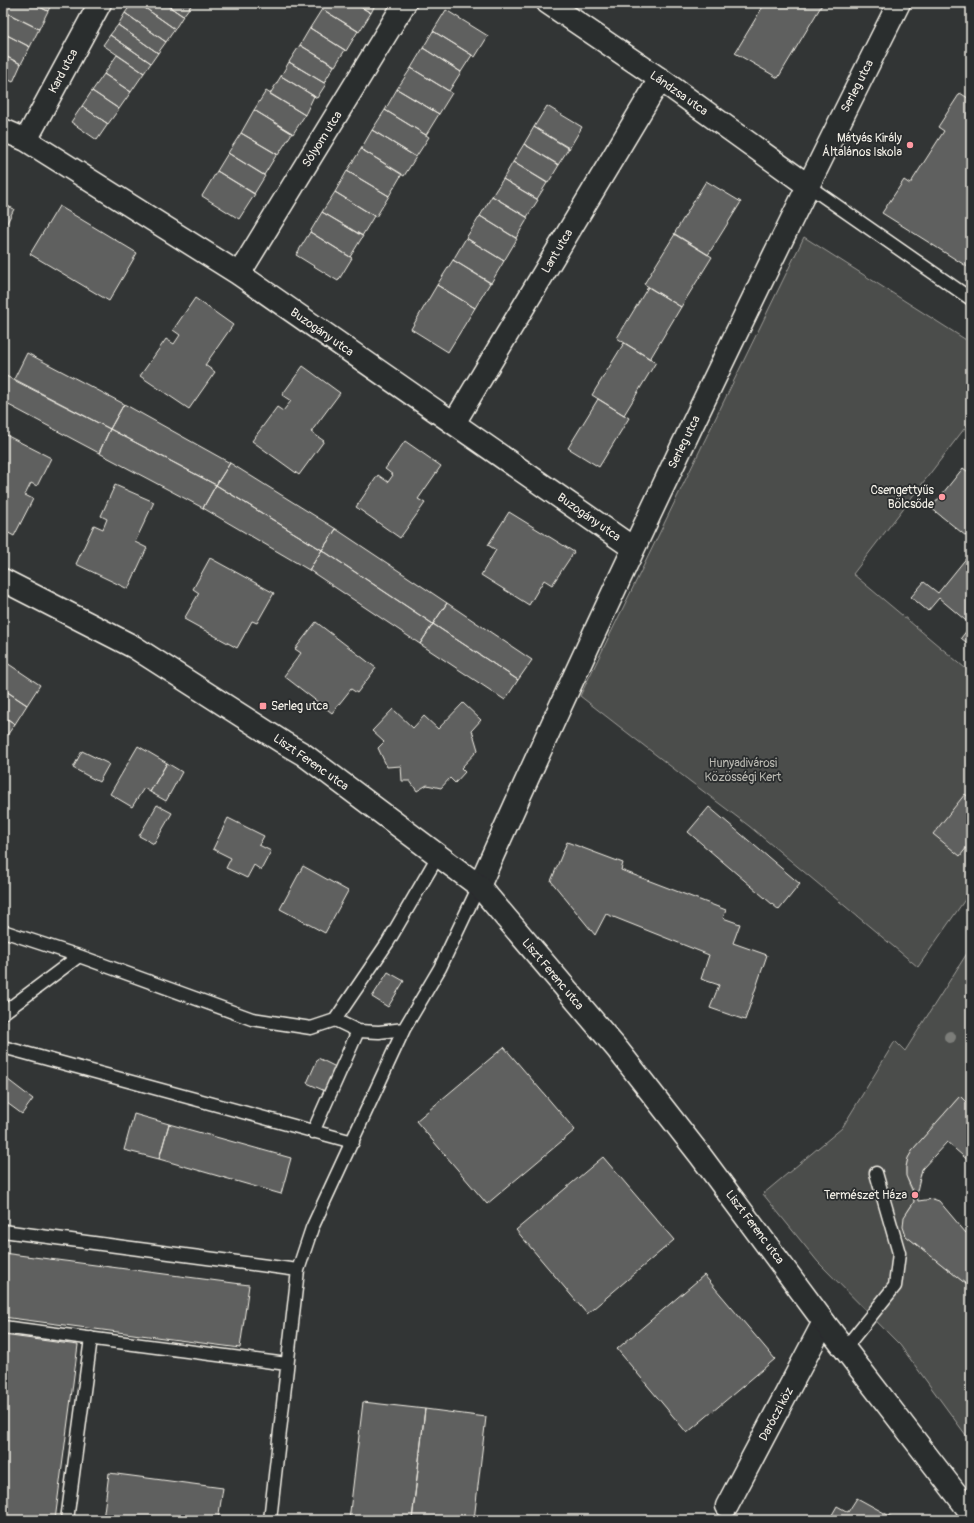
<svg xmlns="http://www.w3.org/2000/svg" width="974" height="1523" font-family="Pangolin,sans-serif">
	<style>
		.green { fill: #4b4d4c; stroke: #a09f9a }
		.building { fill: #5f605f; stroke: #f4f1e8 }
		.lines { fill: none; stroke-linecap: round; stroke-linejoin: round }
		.service-casing { stroke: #f4f1e8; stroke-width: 15 }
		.minor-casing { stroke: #f4f1e8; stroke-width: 25 }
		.tertiary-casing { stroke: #f4f1e8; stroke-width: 25 }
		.service { stroke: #2a2d2e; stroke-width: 12 }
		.minor { stroke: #2a2d2e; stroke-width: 22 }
		.tertiary { stroke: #2a2d2e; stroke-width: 22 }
		.tree { fill: #7c7d79 }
		.poi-dot { fill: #ff9aa2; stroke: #2a2d2e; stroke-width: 1.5 }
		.labels { text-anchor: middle; stroke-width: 3.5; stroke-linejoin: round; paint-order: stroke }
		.street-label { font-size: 12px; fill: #f4f1e8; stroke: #2a2d2e }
		.poi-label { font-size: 12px; fill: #f4f1e8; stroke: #2a2d2e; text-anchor: end }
		.park-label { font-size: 12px; fill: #b9b8b1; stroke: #2a2d2e }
	</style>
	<rect width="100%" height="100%" fill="#323535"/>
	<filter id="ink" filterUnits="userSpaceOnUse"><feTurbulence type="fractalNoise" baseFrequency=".025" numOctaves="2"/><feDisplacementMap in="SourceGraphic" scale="8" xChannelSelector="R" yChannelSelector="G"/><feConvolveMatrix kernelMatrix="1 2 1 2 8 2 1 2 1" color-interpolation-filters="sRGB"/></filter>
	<g filter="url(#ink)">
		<!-- green -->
		<path class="green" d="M804,237L971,343V420L853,574L971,673V891L918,967L749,826L687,779L580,696Z
			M971,947V1107L959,1097L914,1148C906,1160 903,1170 909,1184C911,1189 915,1195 914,1201C913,1204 910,1207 909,1209C903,1219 903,1225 906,1236L971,1288V1442L900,1345L818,1262L763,1194L842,1128L895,1041L905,1051Z"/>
		<!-- building -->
		<path class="building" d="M3,3H31L48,11L39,29L3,11Z
			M31,3H52L48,11Z
			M132,3H138L175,29L166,42L125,13Z
			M138,3H164L183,16L175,29Z
			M164,3H193L183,16Z
			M326,3H354L371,13L359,32L322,9Z
			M354,3H376L371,13Z
			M765,3H823L778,78L735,53Z
			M322,9L358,31L346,51L310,28Z
			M446,10L488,36L475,57L433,31Z
			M3,11L39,29L30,47L3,33Z
			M125,13L166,42L158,53L118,25Z
			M118,25L158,53L151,63L110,35Z
			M310,28L345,50L335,66L300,45Z
			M433,31L472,55L461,72L423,48Z
			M3,33L30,47L21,64L3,55Z
			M110,35L151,63L144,73L103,45Z
			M300,45L334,66L324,83L289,62Z
			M423,48L461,72L449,91L411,68Z
			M3,55L21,64L13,82L3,77Z
			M117,55L144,73L131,92L104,74Z
			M289,62L326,84L317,98L281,76Z
			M411,68L452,93L439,114L397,89Z
			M104,74L131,92L119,109L92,91Z
			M281,76L314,96L305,115L270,94Z
			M397,89L439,114L426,135L385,110Z
			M92,91L119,109L108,124L82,106Z
			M266,91L305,115L293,134L254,110Z
			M960,93L971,100V269L882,213L904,180L910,184L944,131L938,127Z
			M82,106L108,124L97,140L71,122Z
			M547,106L582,127L569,149L534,127Z
			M254,110L292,133L278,155L241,133Z
			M385,110L429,137L416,157L372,130Z
			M534,127L569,148L558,165L524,144Z
			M372,130L416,157L404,176L361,149Z
			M241,133L277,154L264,175L228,153Z
			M524,144L559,165L548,183L513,162Z
			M361,149L402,174L389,196L347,171Z
			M228,153L265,176L254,194L217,171Z
			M513,162L547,183L537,199L503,179Z
			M217,171L255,194L239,219L202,196Z
			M347,171L389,196L376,217L335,192Z
			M503,179L538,200L527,217L492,196Z
			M706,181L741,202L708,255L674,234Z
			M335,192L374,216L362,236L322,212Z
			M492,196L528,218L516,238L480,216Z
			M3,204L14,209L4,229L3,228Z
			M59,206L137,253L109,301L30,254Z
			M322,212L363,236L350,257L310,232Z
			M480,216L517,239L504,261L466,238Z
			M310,232L352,258L338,281L296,255Z
			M675,234L712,257L681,307L644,284Z
			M466,238L504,261L491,283L453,260Z
			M453,260L490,283L475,308L437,285Z
			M437,285L475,308L448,352L411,329Z
			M648,287L681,307L650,359L617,338Z
			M195,298L233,325L205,365L215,372L189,409L140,376L166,339L174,344L180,335L173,330Z
			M624,343L656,362L624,415L592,395Z
			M27,353L124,404L110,429L14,379Z
			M303,366L340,393L311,432L324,441L299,475L252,441L277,407L283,411L291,401L282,395Z
			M6,376L110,429L99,453L3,402V381Z
			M598,399L629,418L599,467L568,448Z
			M124,404L230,463L216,485L110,429Z
			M110,429L216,485L203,508L99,453Z
			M4,434L51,458L37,486L31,483L25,495L33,499L14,536L3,530V436Z
			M405,441L441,466L418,499L425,503L400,538L356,507L378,475L388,482L393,475L385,469Z
			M230,463L336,529L322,550L216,485Z
			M963,468L971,474V540L931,508Z
			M115,485L154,502L135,542L147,548L128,589L76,564L94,525L103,529L107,519L101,516Z
			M216,485L322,550L309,570L203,508Z
			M509,512L574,552L552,585L544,580L529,605L481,575L496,550L488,545Z
			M336,529L447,603L433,624L322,550Z
			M322,550L433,624L420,644L309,570Z
			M968,556L971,559V646L961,638L971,625L939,598L928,611L911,597L924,582L938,593Z
			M210,558L274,593L257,623L252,621L237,648L184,619L199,593L193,589Z
			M447,603L532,660L518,680L433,624Z
			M316,622L376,668L357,693L351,689L332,713L284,676L301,653L295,649Z
			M433,624L518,680L505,700L420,644Z
			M4,661L40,685L27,705L3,689Z
			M3,689L27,705L15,724L3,716Z
			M463,703L481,720L472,730L478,750L461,768L465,772L455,783L450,778L441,788L427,785L417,791L410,781H402L401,766L387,767L378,748L384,742L372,731L393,709L413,728L424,716L438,729Z
			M3,716L15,724L3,741Z
			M138,746L167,763L150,792L144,788L132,807L110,794Z
			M82,751L109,764L99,782L73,768Z
			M167,763L182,772L166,801L150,792Z
			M965,794L971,799V842L960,856L933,834Z
			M157,805L172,813L154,844L139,836Z
			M709,807L800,884L779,910L688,832Z
			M228,818L264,836L259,845L271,851L261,870L254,865L247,878L226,868L231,858L213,849Z
			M567,842L623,863L621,870L726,910L723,918L740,924L733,943L767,955L745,1020L710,1008L719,985L701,979L709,955L606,914L595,935L551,881Z
			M303,866L348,891L325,933L280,909Z
			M388,972L404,981L388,1007L372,997Z
			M504,1047L575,1130L487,1204L416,1121Z
			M318,1058L336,1067L325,1091L307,1083Z
			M3,1076L33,1099L22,1114L3,1100Z
			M960,1096L971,1107V1163L947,1142L922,1169L917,1191L918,1201L933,1199L939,1201L966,1233L971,1228V1288L906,1236L903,1227L904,1217L914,1202L913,1191L906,1176V1167L908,1158L914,1148Z
			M134,1114L169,1124L159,1159L124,1150Z
			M169,1124L291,1158L281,1194L159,1159Z
			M603,1157L674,1240L587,1314L516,1230Z
			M3,1253L249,1285L240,1348L3,1317Z
			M704,1275L775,1359L687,1433L617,1349Z
			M3,1335L78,1345L55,1520H3Z
			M363,1402L425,1409L412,1520H349Z
			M425,1409L486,1417L474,1520H412Z
			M109,1473L223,1488L218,1520H103Z
			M857,1498L897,1520H829L837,1506L848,1512Z"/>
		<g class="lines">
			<defs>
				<path id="service" d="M807,185L971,299
					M3,931L79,956L252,1019L311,1028L335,1020L358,1031L379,1032L404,1029
					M3,1013L79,956
					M335,1020L388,942L438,856
					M3,1047L353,1142
					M313,1132L358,1031
					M3,1231L298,1270
					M3,1327L287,1364
					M845,1348L895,1286L899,1253L876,1173
					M67,1520L91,1338
					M270,1520L298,1270L312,1228L404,1029L440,968L479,886"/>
				<path id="minor" d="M548,3L660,79L807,185
					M3,130L26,140L239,274L633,548
					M26,140L100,3
					M239,274L405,3
					M454,423L660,79
					M479,886C612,588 753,294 899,3
					M727,1506L824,1322"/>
				<path id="tertiary" d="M3,580L134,647L284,743L303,754L479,886L618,1050L700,1155L824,1322L971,1513"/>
			</defs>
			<!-- service casing -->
			<use href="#service" class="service-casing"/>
			<!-- minor casing -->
			<use href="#minor" class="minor-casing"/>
			<!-- tertiary casing -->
			<use href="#tertiary" class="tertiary-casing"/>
			<!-- service -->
			<use href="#service" class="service"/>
			<!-- minor -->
			<use href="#minor" class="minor"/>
			<!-- tertiary -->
			<use href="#tertiary" class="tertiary"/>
		</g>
		<!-- trees -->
		<circle class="tree" cx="950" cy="1037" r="6"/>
	</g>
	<!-- markers -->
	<g class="poi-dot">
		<circle cx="910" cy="145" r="4"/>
		<circle cx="942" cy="497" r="4"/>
		<rect x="259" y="702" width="8" height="8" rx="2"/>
		<circle cx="915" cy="1195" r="4"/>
	</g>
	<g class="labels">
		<!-- street labels -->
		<g class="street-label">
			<text transform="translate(63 71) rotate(-62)" y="4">Kard utca</text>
			<text transform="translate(857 86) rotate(-63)" y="4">Serleg utca</text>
			<text transform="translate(679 93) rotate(35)" y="4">Lándzsa utca</text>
			<text transform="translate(322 139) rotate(-58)" y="4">Sólyom utca</text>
			<text transform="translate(557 251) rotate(-59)" y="4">Lant utca</text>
			<text transform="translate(322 332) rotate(35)" y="4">Buzogány utca</text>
			<text transform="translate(684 442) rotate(-64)" y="4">Serleg utca</text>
			<text transform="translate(589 517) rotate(35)" y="4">Buzogány utca</text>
			<text transform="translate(311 762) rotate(35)" y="4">Liszt Ferenc utca</text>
			<text transform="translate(553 974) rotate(50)" y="4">Liszt Ferenc utca</text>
			<text transform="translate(755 1227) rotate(53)" y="4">Liszt Ferenc utca</text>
			<text transform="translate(776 1414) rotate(-62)" y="4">Daróczi köz</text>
		</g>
		<!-- poi labels -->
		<g class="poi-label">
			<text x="902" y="142">Mátyás Király<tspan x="902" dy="14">Általános Iskola</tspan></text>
			<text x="934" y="494">Csengettyűs<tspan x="934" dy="14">Bölcsőde</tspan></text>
			<text x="271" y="710" text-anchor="start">Serleg utca</text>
			<text x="907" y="1199">Természet Háza</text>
		</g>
		<!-- park labels -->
		<g class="park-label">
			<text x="743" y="767">Hunyadivárosi<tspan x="743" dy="14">Közösségi Kert</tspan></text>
		</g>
	</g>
	<!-- margin -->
	<rect width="974" height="1523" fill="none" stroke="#2a2d2e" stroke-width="16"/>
	<rect x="8" y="8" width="958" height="1507" fill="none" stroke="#f4f1e8" stroke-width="1.5" filter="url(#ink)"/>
</svg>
